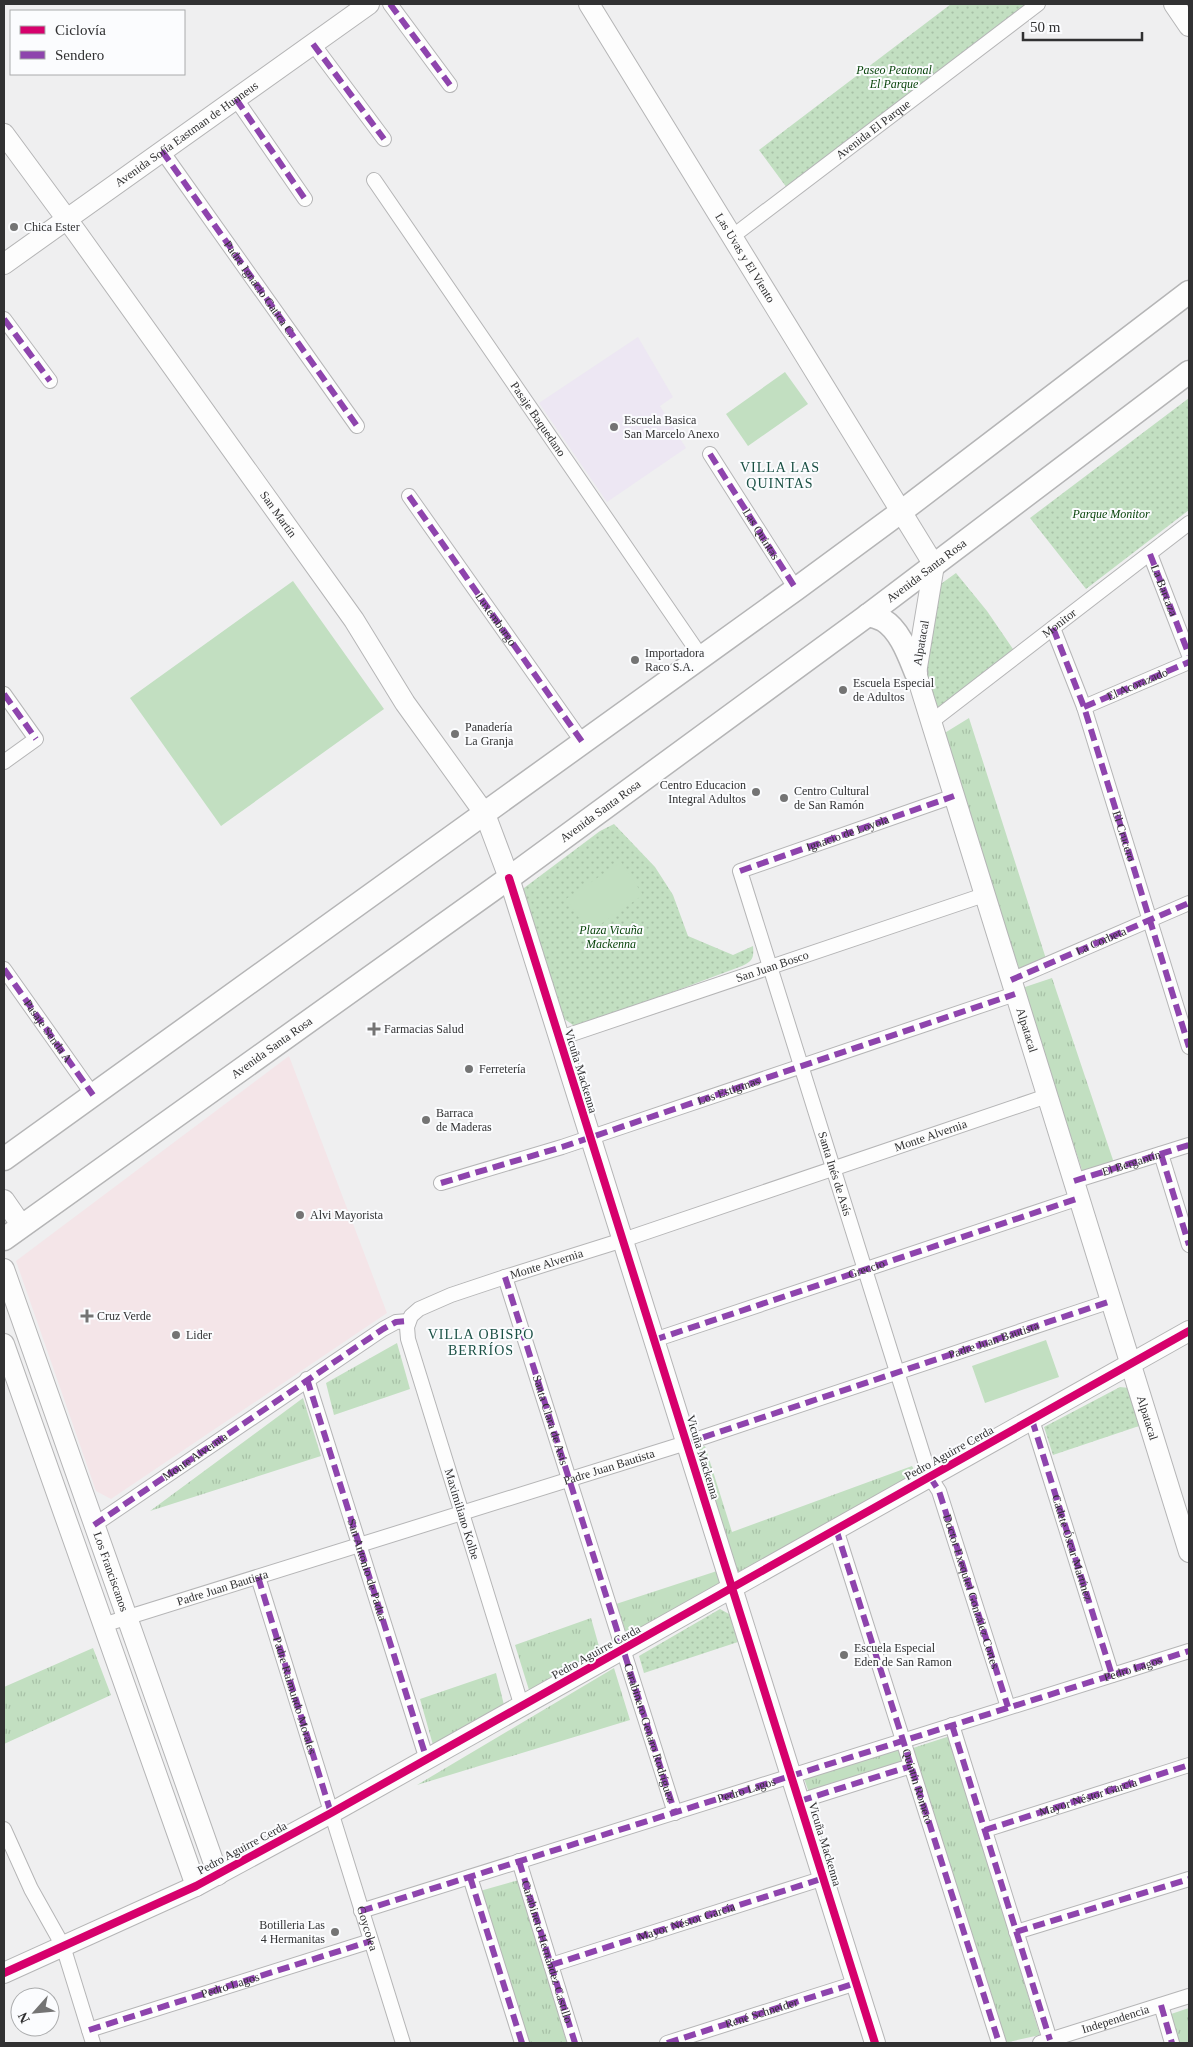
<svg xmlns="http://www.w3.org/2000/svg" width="1193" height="2047" font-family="Georgia,serif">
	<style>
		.commercial { fill: #f4e5e8 }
		.education { fill: #ede7f3 }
		.grass { fill: url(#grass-tufts) }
		.park { fill: url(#park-dots) }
		.pitch { fill: #c2dfc1 }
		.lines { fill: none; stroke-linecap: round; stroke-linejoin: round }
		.street-casing { stroke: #b5b5b6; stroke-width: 16 }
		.secondary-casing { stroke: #b5b5b6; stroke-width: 22 }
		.primary-casing { stroke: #b5b5b6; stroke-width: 25 }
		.street { stroke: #fdfdfd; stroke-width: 14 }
		.secondary { stroke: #fdfdfd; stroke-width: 20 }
		.primary { stroke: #fdfdfd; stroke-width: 22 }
		.quiet { stroke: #8e44ad; stroke-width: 6; stroke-dasharray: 12 6; stroke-linecap: butt }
		.cycleway-casing { stroke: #fbfcfe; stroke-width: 11 }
		.cycleway { stroke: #d6006c; stroke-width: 8 }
		.poi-dot { fill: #747474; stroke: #fbfcfe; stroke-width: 2 }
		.labels { text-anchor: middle; stroke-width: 4; stroke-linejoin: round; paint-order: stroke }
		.park-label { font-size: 12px; font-style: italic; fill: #09440b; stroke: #fbfcfe }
		.street-label { font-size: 12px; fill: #313132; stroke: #fbfcfe }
		.poi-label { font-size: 12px; fill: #313132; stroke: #fbfcfe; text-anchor: start }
		.neighbourhood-label { font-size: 14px; letter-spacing: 1px; fill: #194f43; stroke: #fbfcfe }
	</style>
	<defs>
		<pattern id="grass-tufts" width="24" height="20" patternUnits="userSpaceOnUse" patternTransform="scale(1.25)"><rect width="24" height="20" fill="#c2dfc1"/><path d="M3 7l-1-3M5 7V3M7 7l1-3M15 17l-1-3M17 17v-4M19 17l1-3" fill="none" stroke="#a7c0a6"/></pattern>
		<pattern id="park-dots" width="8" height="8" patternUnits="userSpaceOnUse" patternTransform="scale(1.25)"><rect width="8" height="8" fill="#c2dfc1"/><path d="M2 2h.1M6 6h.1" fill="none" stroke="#a7c0a6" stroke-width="1.8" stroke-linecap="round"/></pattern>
	</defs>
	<rect width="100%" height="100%" fill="#efeff0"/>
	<!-- commercial -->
	<path class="commercial" d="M289,1056L387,1313L111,1499L96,1491L16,1261Z"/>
	<!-- education -->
	<path class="education" d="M638,337L673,397L660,406L686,448L607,502L539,403Z"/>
	<!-- grass -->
	<path class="grass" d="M969,718L1047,962L1021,975L943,734Z
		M1052,978L1114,1163L1083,1173L1022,988Z
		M397,1343L410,1389L334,1415L326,1383Z
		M303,1398L321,1456L150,1511Z
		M705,1446L732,1532L912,1466L917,1475L740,1574H734L697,1449Z
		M717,1571L721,1584L628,1638L616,1604Z
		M591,1618L600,1650L529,1690L515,1645Z
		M93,1648L111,1695L4,1744V1687Z
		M614,1668L630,1720L417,1785Z
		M496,1673L504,1705L433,1745L420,1699Z
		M950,1736L1040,2035L1004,2043L913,1748Z
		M901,1747L905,1762L809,1793L804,1778Z
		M519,1880L567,2043H526L480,1891Z
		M1189,2008V2043H1179L1171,2014Z"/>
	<!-- park -->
	<path class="park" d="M951,4H1029L787,188L759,150Z
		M1189,398V510L1086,589L1030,518Z
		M956,573L987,611L1015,652L939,707L935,706L924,668L938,586Z
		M614,824L655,867L673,895L688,936L733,955L753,946C754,957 753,961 742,966L582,1026L573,1025L563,1018L521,892L524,888L600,831Z
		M1120,1387L1129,1388L1139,1426L1053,1455L1044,1427Z
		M720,1609L729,1614L738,1642L644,1673L639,1656Z"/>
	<!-- pitch -->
	<path class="pitch" d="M785,372L808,404L748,446L726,414Z
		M293,581L384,709L221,826L130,698Z
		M621,862L643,895L589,932L566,899Z
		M1046,1340L1059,1377L985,1403L972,1366Z"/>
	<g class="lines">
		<defs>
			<g id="street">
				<path d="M390,4L450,85"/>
				<path d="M313,44L384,139"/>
				<path d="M236,99L305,199"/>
				<path id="s1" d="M162,151L357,426"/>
				<path id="s2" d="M374,180L702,658"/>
				<path id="s3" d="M733,236L1038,4"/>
				<path d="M4,319L50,381"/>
				<path d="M710,454L796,589"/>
				<path id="s4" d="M409,496L583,743"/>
				<path id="s5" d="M1150,554L1189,655"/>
				<path d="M1053,628L1084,707L1189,1047"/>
				<path d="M4,694L36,739L4,762"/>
				<path d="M1084,707L1189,662"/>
				<path id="s6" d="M931,722L1189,523"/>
				<path id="s7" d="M954,796L740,871L930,1477L939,1491L1008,1707"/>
				<path id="s8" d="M4,969L93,1095"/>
				<path id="s9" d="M1011,980L1189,903"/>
				<path id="s10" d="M560,1038L984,895"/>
				<path d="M1161,1154L1189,1245"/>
				<path d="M1074,1181L1189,1145"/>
				<path d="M441,1183L562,1147L1015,994"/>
				<path d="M505,1277L675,1813"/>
				<path id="s11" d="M654,1340L1079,1198"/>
				<path id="s12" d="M307,1379L427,1760"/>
				<path id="s13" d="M1032,1420L1112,1675"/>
				<path d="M94,1525L383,1329L396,1322L408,1321"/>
				<path d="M836,1529L999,2043"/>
				<path id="s14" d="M258,1577L403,2043"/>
				<path id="s15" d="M103,1625L686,1443L1111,1301"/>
				<path id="s16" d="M522,1707L408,1339L407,1327L411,1316L419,1309L451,1295L505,1277L623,1240L1047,1096"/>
				<path d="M952,1725L1050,2040"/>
				<path d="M800,1801L911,1766"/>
				<path d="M4,1829L31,1889L63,1946L93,2043"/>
				<path d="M985,1830L1189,1765"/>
				<path d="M519,1861L575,2043"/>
				<path d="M470,1877L522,2043"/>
				<path d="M361,1911L1189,1651"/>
				<path d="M1016,1932L1189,1879"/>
				<path d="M551,1965L824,1878"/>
				<path d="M1161,2005L1172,2043"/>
				<path id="s17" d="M89,2030L371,1941"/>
				<path id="s18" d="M667,2043L856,1983"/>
				<path id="s19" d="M1040,2043L1189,1996"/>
			</g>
			<g id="secondary">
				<path id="s20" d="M589,4L934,565L916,673L1189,1552"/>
				<path d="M1174,4L1189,26"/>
				<path id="s21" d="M4,134L77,233L354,620L405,703L485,814L509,878L875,2043"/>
				<path id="s22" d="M4,264L369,4"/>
				<path d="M4,1200L22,1226"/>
				<path id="s23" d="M4,1269L218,1875"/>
				<path d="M4,1344L196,1886"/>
				<path d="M4,1973L196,1886L331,1813L1189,1331"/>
			</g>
			<g id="primary">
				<path d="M868,615C873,616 879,618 883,620C900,630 909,656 916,673"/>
				<path d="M4,1159L796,589L902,511L1189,292"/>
				<path id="s24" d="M4,1239L509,878L868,615L1189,372"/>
			</g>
		</defs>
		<!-- street casing -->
		<use href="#street" class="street-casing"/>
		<!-- secondary casing -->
		<use href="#secondary" class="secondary-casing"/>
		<!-- primary casing -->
		<use href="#primary" class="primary-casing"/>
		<!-- street -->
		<use href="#street" class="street"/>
		<!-- secondary -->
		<use href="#secondary" class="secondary"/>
		<!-- primary -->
		<use href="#primary" class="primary"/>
		<!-- quiet -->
		<g class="quiet">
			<path d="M390,4L450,85"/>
			<path d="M313,44L384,139"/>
			<path d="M236,99L305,199"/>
			<path d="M162,151L357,426"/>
			<path d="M4,319L50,381"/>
			<path id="s25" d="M710,454L796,589"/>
			<path d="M409,496L583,743"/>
			<path d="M1150,554L1189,655"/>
			<path id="s26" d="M1053,628L1084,707L1189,1047"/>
			<path d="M4,694L36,739"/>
			<path id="s27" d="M1084,707L1189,662"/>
			<path id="s28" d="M740,871L954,796"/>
			<path d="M4,969L93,1095"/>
			<path d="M1011,980L1189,903"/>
			<path d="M1161,1154L1189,1245"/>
			<path id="s29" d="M1074,1181L1189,1145"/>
			<path id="s30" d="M441,1183L562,1147L1015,994"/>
			<path id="s31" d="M505,1277L675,1813"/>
			<path d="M654,1340L1079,1198"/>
			<path d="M307,1379L427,1760"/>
			<path d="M1032,1420L1112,1675"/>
			<path d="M686,1443L1111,1301"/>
			<path d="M930,1477L939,1491L1008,1707"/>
			<path id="s32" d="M94,1525L383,1329L396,1322L408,1321"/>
			<path id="s33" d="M836,1529L999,2043"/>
			<path id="s34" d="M258,1577L331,1813"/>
			<path d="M952,1725L1050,2040"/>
			<path d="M800,1801L911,1766"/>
			<path id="s35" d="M985,1830L1189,1765"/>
			<path id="s36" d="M519,1861L575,2043"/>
			<path d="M470,1877L522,2043"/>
			<path id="s37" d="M361,1911L1189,1651"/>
			<path d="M1016,1932L1189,1879"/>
			<path id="s38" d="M551,1965L824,1878"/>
			<path d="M1161,2005L1172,2043"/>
			<path d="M89,2030L371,1941"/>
			<path d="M667,2043L856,1983"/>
		</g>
		<defs>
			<path id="cycleway" d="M509,878L875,2043
				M4,1973L196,1886L331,1813L1189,1331"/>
		</defs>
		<!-- cycleway casing -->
		<use href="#cycleway" class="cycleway-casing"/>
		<!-- cycleway -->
		<use href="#cycleway" class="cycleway"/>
	</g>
	<!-- markers -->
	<g class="poi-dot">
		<circle cx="14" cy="227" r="5"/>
		<circle cx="614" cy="427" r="5"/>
		<circle cx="635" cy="660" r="5"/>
		<circle cx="843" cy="690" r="5"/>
		<circle cx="455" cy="734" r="5"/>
		<circle cx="756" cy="792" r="5"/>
		<circle cx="784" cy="798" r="5"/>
		<path d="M371.5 1021.5h5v5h5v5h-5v5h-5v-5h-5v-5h5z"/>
		<circle cx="469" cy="1069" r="5"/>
		<circle cx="426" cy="1120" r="5"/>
		<circle cx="300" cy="1215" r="5"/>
		<path d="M84.5 1308.5h5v5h5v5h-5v5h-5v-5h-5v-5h5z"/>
		<circle cx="176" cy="1335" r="5"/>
		<circle cx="844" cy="1655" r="5"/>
		<circle cx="335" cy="1932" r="5"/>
	</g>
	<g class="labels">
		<!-- park labels -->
		<g class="park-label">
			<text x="894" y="74">Paseo Peatonal<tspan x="894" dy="14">El Parque</tspan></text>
			<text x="1111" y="518">Parque Monitor</text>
			<text x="611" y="934">Plaza Vicuña<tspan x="611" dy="14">Mackenna</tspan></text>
		</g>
		<!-- street labels -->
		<g class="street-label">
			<text dy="4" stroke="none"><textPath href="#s3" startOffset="176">Avenida El Parque</textPath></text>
			<text dy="4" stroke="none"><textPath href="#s22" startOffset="224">Avenida Sofía Eastman de Hunneus</textPath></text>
			<text dy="4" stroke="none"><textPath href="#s20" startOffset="298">Las Uvas y El Viento</textPath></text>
			<text dy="4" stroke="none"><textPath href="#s1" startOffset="169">Padre Ignacio Gatica C.</textPath></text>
			<text dy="4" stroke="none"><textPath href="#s2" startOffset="290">Pasaje Baquedano</textPath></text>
			<text dy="4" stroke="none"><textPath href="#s21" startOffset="469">San Martín</textPath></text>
			<text dy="4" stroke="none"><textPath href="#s25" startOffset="95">Las Quintas</textPath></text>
			<text dy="4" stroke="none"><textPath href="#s24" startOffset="1139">Avenida Santa Rosa</textPath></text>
			<text dy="4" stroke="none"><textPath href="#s5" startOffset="39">La Barcaza</textPath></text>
			<text dy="4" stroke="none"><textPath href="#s4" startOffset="151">Luxemburgo</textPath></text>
			<text dy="4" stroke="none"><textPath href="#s6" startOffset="162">Monitor</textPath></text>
			<text transform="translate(921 643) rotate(-80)" y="4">Alpatacal</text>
			<text dy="4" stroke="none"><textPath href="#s27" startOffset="58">El Acorazado</textPath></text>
			<text dy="4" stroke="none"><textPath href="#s24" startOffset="734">Avenida Santa Rosa</textPath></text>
			<text dy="4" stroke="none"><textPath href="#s28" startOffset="114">Ignacio de Loyola</textPath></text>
			<text dy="4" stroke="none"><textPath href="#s26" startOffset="220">El Crucero</textPath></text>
			<text dy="4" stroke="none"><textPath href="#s9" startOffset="98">La Corbeta</textPath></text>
			<text dy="4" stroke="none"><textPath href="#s10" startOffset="224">San Juan Bosco</textPath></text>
			<text dy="4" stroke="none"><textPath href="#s20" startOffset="1142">Alpatacal</textPath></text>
			<text dy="4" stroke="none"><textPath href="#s8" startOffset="76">Pasaje Senda A</textPath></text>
			<text dy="4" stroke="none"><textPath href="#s24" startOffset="329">Avenida Santa Rosa</textPath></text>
			<text transform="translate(581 1071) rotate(73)" y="4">Vicuña Mackenna</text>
			<text dy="4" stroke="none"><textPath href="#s30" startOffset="302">Los Estigmas</textPath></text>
			<text dy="4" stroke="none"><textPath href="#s16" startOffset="960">Monte Alvernia</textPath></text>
			<text dy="4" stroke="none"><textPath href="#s29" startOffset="60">El Bergantín</textPath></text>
			<text dy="4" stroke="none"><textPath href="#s7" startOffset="544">Santa Inés de Asís</textPath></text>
			<text dy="4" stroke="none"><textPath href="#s16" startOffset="555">Monte Alvernia</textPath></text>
			<text dy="4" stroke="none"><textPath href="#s11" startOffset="224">Greccio</textPath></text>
			<text dy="4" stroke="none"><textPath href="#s15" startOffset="935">Padre Juan Bautista</textPath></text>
			<text dy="4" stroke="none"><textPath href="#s20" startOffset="1548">Alpatacal</textPath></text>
			<text dy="4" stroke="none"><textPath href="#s31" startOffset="150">Santa Clara de Asís</textPath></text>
			<text transform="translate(949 1453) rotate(-29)" y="4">Pedro Aguirre Cerda</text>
			<text dy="4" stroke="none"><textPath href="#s32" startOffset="122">Monte Alvernia</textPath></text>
			<text transform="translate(703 1457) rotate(73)" y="4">Vicuña Mackenna</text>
			<text dy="4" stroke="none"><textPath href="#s15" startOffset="530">Padre Juan Bautista</textPath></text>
			<text transform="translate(462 1514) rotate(73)" y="4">Maximiliano Kolbe</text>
			<text dy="4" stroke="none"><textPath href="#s13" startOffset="134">Cadete Óscar Martínez</textPath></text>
			<text dy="4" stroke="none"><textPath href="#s12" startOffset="200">San Antonio de Padua</textPath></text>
			<text dy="4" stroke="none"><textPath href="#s23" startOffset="321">Los Franciscanos</textPath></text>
			<text dy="4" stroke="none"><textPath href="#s15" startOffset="125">Padre Juan Bautista</textPath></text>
			<text dy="4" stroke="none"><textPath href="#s7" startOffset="984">Doctor Exequiel González Cortes</textPath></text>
			<text transform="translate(596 1652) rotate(-29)" y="4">Pedro Aguirre Cerda</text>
			<text dy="4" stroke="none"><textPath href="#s37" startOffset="809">Pedro Lagos</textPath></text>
			<text dy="4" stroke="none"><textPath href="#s34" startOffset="124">Padre Raimundo Morales</textPath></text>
			<text dy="4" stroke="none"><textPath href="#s31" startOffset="478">Carabinero Genaro Rodríguez</textPath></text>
			<text dy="4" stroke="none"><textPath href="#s33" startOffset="270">Quintín Romero</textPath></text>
			<text dy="4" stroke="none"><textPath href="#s37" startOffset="404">Pedro Lagos</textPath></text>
			<text dy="4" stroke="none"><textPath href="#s35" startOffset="108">Mayor Néstor García</textPath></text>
			<text transform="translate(825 1844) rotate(73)" y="4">Vicuña Mackenna</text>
			<text transform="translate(242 1848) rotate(-28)" y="4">Pedro Aguirre Cerda</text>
			<text dy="4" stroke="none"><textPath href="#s38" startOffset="142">Mayor Néstor García</textPath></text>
			<text dy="4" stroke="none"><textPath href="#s14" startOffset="368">Goycolea</textPath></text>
			<text dy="4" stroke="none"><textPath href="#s36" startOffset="95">Carabinero Hernández Castillo</textPath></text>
			<text dy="4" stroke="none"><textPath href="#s17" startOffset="148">Pedro Lagos</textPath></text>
			<text dy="4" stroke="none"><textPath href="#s18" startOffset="99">René Schneider</textPath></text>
			<text dy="4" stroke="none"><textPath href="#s19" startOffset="79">Independencia</textPath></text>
		</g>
		<!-- poi labels -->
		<g class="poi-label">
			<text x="24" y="231">Chica Ester</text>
			<text x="624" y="424">Escuela Basica<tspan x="624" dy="14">San Marcelo Anexo</tspan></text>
			<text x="645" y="657">Importadora<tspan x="645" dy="14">Raco S.A.</tspan></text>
			<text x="853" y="687">Escuela Especial<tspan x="853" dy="14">de Adultos</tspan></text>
			<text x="465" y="731">Panadería<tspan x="465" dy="14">La Granja</tspan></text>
			<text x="746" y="789" text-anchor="end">Centro Educacion<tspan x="746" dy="14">Integral Adultos</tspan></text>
			<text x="794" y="795">Centro Cultural<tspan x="794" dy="14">de San Ramón</tspan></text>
			<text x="384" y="1033">Farmacias Salud</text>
			<text x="479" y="1073">Ferretería</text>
			<text x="436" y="1117">Barraca<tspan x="436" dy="14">de Maderas</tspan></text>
			<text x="310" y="1219">Alvi Mayorista</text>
			<text x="97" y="1320">Cruz Verde</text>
			<text x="186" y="1339">Lider</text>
			<text x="854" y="1652">Escuela Especial<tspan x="854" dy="14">Eden de San Ramon</tspan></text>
			<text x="325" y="1929" text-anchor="end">Botilleria Las<tspan x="325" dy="14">4 Hermanitas</tspan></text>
		</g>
		<!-- neighbourhood labels -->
		<g class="neighbourhood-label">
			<text x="780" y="472">VILLA LAS<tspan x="780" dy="16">QUINTAS</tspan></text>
			<text x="481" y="1339">VILLA OBISPO<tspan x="481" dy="16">BERRÍOS</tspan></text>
		</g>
	</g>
	<!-- border -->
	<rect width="1193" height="2047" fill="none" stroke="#313132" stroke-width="10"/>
	<!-- legend -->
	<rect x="10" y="10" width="175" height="65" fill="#fbfcfe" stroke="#aaabac"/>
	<rect x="20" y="26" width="25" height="8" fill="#d6006c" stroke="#aaabac"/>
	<text x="55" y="35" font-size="15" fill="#313132">Ciclovía</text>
	<rect x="20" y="51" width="25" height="8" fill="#8e44ad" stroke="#aaabac"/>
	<text x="55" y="60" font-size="15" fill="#313132">Sendero</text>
	<!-- north arrow -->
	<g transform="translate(35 2012) rotate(243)"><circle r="24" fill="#fbfcfe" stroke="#aaabac"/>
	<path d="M0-4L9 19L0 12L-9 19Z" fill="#747474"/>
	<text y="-8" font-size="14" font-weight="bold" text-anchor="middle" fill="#313132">N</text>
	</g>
	<!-- scale -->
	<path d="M1023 32v8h119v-8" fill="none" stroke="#313132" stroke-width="2.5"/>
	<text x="1030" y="32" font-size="15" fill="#313132" stroke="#fbfcfe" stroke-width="4" paint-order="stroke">50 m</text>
</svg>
